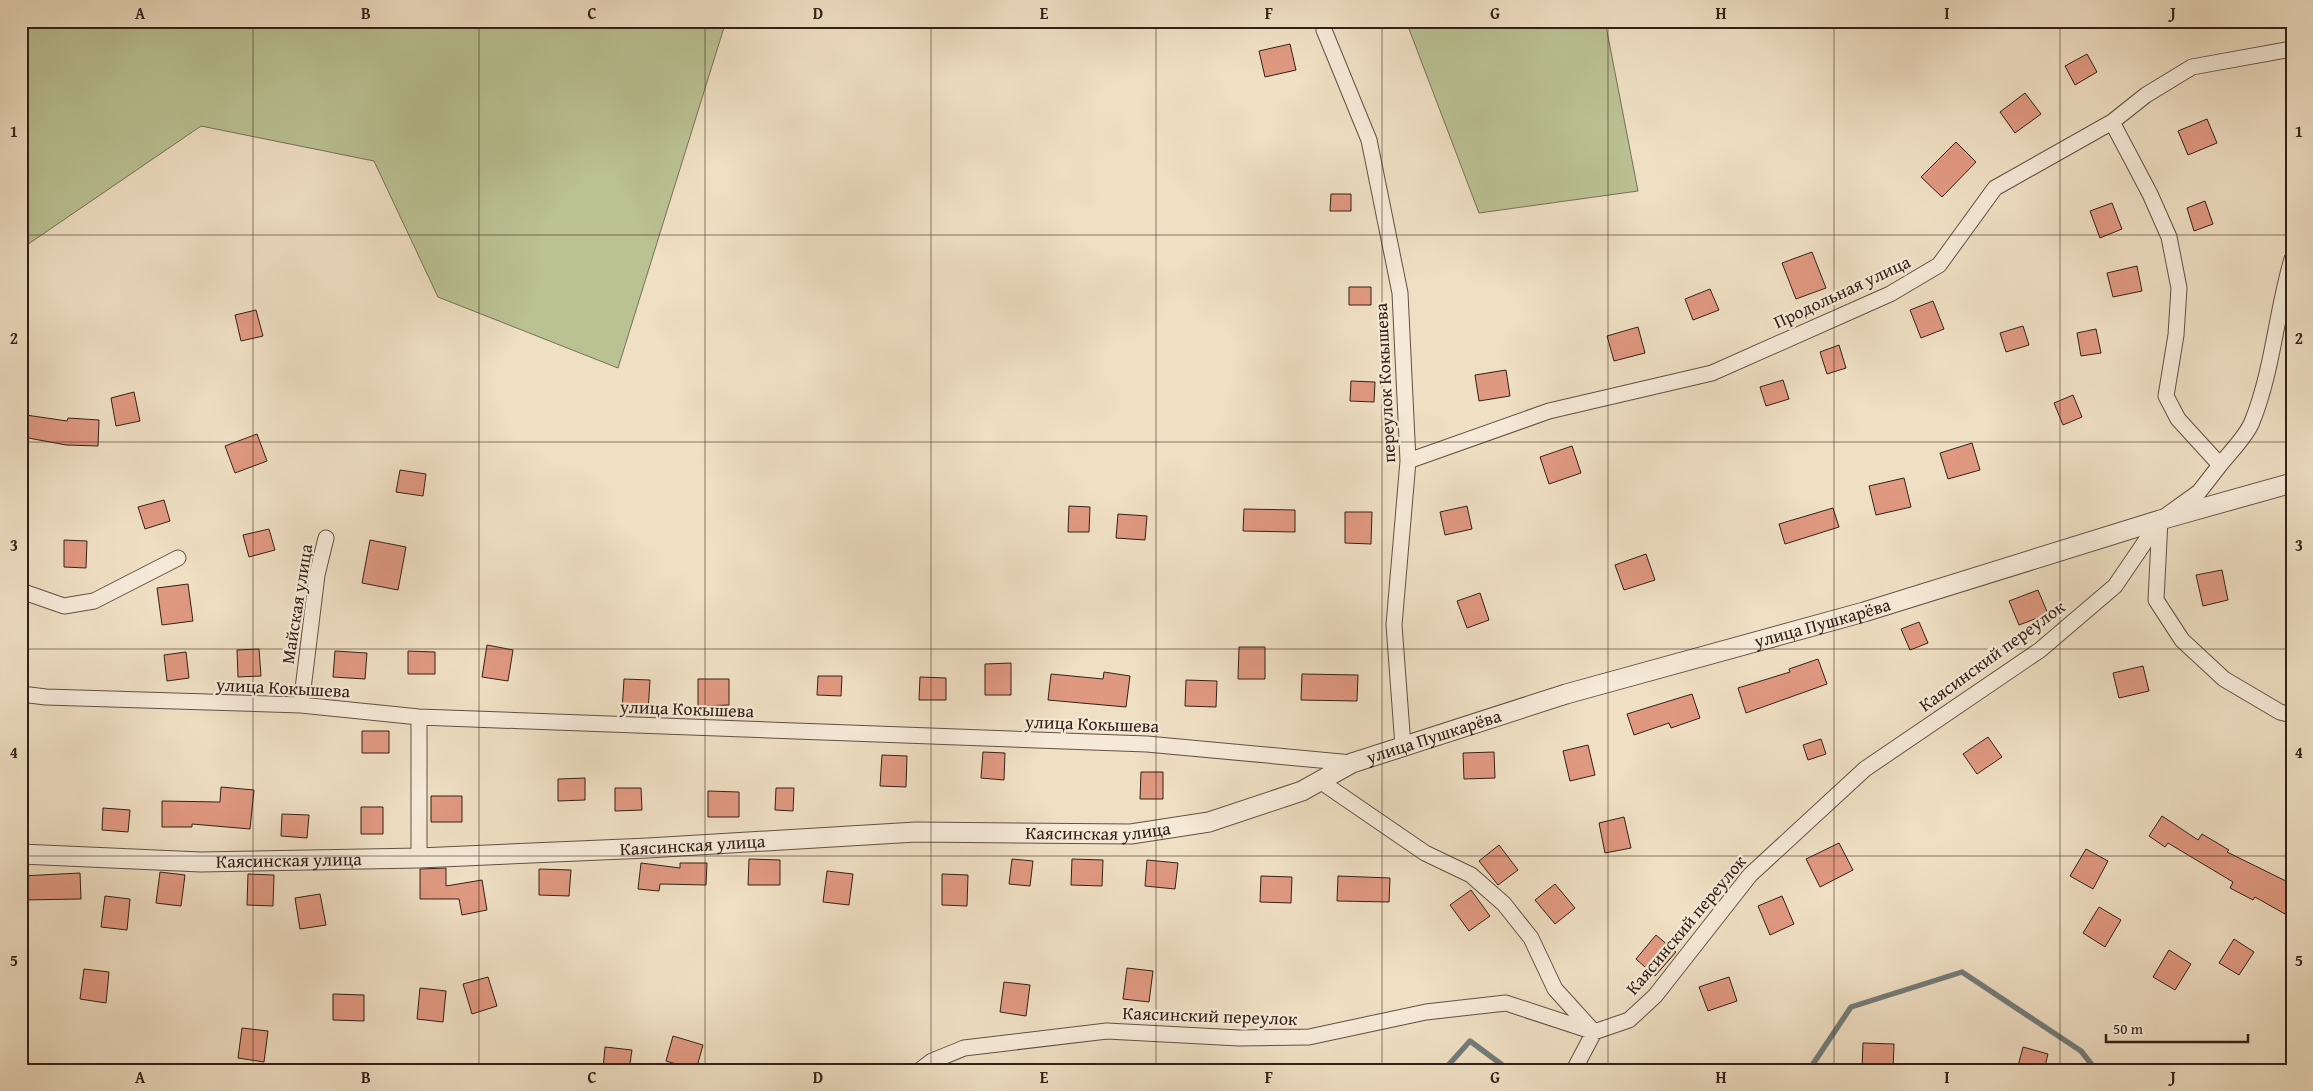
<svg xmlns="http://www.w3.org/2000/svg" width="2313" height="1091" font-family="'Gentium Book Plus',serif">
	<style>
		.green { fill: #bac193; stroke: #777055 }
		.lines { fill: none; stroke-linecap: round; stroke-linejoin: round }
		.stream { stroke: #737c7a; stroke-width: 5.5 }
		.building { fill: #e09981; stroke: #342017 }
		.minor-casing { stroke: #635042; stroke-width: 17 }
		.tertiary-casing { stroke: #635042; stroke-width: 21 }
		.minor { stroke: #f5ead8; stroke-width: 15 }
		.tertiary { stroke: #f5ead8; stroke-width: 19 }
		.grid { fill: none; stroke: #342017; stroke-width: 1; stroke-opacity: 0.55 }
		.labels { text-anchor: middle; stroke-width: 4.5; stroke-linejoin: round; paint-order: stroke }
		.street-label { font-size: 18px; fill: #342017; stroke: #f5ead8 }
		.neatline { fill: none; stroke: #342017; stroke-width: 2 }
		.grid-label { font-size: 16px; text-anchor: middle; font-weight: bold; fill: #342017 }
	</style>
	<rect width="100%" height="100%" fill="#efdfc3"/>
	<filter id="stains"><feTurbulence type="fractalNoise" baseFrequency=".004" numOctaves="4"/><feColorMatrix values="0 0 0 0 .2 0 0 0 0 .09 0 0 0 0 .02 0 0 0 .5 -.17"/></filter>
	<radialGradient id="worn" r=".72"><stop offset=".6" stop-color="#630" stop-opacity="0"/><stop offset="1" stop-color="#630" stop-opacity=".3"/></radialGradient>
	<!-- green -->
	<path class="green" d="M21,21H726L618,368L438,297L374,161L201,126L21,249Z
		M1406,21H1605L1638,191L1479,213Z"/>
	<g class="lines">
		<!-- stream -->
		<path class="stream" d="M1444,1070L1470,1041L1509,1070
			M1809,1070L1851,1007L1962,972L2081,1051L2096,1070"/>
	</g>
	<!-- building -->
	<path class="building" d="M1290,44L1296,70L1265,77L1259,51Z
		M2087,54L2097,72L2075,85L2065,66Z
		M2025,93L2041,114L2015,133L2000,112Z
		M2207,119L2217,143L2188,155L2178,131Z
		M1956,142L1976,162L1942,197L1921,177Z
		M1331,194H1351V211H1330Z
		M2205,201L2213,224L2194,231L2187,208Z
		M2112,203L2122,229L2100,238L2090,211Z
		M1812,252L1826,288L1796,299L1782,263Z
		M2137,266L2142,291L2113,297L2107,273Z
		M1349,287H1371V305H1349Z
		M1710,289L1719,310L1693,320L1685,299Z
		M1933,301L1944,329L1921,338L1910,310Z
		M256,310L263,336L241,341L235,315Z
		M2023,326L2029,345L2006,352L2000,333Z
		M1638,327L1645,353L1614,361L1607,336Z
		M2096,329L2101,353L2081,356L2077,333Z
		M1839,345L1846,368L1827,374L1820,352Z
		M1506,370L1510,396L1479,401L1475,375Z
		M1783,380L1789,399L1766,406L1760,387Z
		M1351,381L1375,382L1374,402L1350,401Z
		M134,392L140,421L116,426L111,398Z
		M2073,395L2082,417L2063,425L2054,403Z
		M26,415L67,421L68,418L99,420L98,446L66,445L23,437Z
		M257,434L267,461L235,473L225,446Z
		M1972,443L1980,470L1948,479L1940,453Z
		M1572,446L1581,473L1549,484L1540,457Z
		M400,470L426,474L423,496L396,492Z
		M1904,478L1911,507L1876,515L1869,486Z
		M164,500L170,521L145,529L138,507Z
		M1069,506L1090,507L1089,532H1068Z
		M1467,506L1472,529L1445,535L1440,512Z
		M1833,508L1839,527L1785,544L1779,524Z
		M1244,509L1295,510V532L1243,531Z
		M1345,512H1372L1371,544L1345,543Z
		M1118,514L1147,516L1145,540L1116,538Z
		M269,529L275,550L249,557L243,535Z
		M64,540L87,541L86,568L64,567Z
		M370,540L406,547L398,590L362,583Z
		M1646,554L1655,580L1624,590L1615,565Z
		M2222,570L2228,600L2203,606L2196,575Z
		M188,584L193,621L162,625L157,588Z
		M2038,590L2048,614L2019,625L2009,601Z
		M1480,593L1489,620L1467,628L1457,601Z
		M1919,622L1928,643L1910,650L1901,629Z
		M487,645L513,650L508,681L482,677Z
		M1239,647H1265V679H1238Z
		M259,649L261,676L238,677L237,650Z
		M335,651L367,653L365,679L333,677Z
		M408,651L435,652V674H408Z
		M186,652L189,678L167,681L164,655Z
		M1818,659L1827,684L1746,713L1738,688L1790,672L1789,669Z
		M1011,663V695H985V664Z
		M2143,666L2149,691L2119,698L2113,673Z
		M1104,672L1130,676L1126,707L1048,700L1051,674L1103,679Z
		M1302,674L1358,675L1357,701L1301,700Z
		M818,676H842L841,696L817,695Z
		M920,677L946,678V700H919Z
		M624,679L650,680L648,712L622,711Z
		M698,679H729V705L698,706Z
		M1186,680L1217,681L1216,707L1185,706Z
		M1692,694L1700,718L1671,728L1669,723L1634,735L1627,714Z
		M362,731H389V753H362Z
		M1988,737L2002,757L1977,774L1963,754Z
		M1821,739L1826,754L1808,760L1803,745Z
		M1588,745L1595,775L1570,781L1563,751Z
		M983,752L1005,753L1004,780L981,778Z
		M1494,752L1495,778L1464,779L1463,753Z
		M882,755L907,756L906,787L880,786Z
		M1141,772H1163V799H1140Z
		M585,778V800L558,801V779Z
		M221,787L254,790L250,829L192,824V827H162V801L220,802Z
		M615,788H641L642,810L615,811Z
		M776,788H794L793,811L775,810Z
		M708,791L739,792V817H708Z
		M431,796H462V822H431Z
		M361,807H383V834H361Z
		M103,808L130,810L128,832L102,830Z
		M282,814L309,815L307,838L281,836Z
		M2162,816L2198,840L2202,834L2229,850L2227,852L2292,884V918L2255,897L2253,900L2230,888L2233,882L2168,843L2165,847L2149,836Z
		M1624,817L1631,848L1605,853L1599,823Z
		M1839,843L1853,870L1820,887L1806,859Z
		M1499,845L1518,870L1498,885L1479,861Z
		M2086,849L2108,861L2093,889L2070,876Z
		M749,859L780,860V885H748Z
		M1012,859L1033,861L1030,886L1009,884Z
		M1072,859L1103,860L1102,886L1071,885Z
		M1147,860L1178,863L1175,889L1145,886Z
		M641,863L680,868V863H707L706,885L660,884L659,891L638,889Z
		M446,868V886L482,880L487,910L462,915L459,899H420V869Z
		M539,869L571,870L569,896L539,895Z
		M827,871L853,874L849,905L823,902Z
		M160,872L185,875L181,906L156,903Z
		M80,873L81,899L21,900V876Z
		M248,874L274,875L273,906L247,905Z
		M942,874L968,875L967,906L942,905Z
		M1261,876L1292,877L1291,903L1260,902Z
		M1338,876L1390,878L1389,902L1337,901Z
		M1555,884L1575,908L1555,924L1535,900Z
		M1471,890L1490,916L1469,931L1450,905Z
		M320,894L326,925L300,929L295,898Z
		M105,896L130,899L127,930L101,927Z
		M1782,896L1794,924L1770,935L1758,906Z
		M2099,907L2121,920L2105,947L2083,933Z
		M1656,935L1676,952L1655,976L1636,959Z
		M2234,939L2254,952L2239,975L2219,963Z
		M2169,950L2191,964L2175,990L2153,977Z
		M1127,968L1153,971L1149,1002L1123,999Z
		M84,969L109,972L106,1003L80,999Z
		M488,977L497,1006L472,1014L463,984Z
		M1729,977L1737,1001L1708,1011L1699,987Z
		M1004,982L1030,985L1026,1016L1000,1012Z
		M420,988L446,991L443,1022L417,1019Z
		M333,994L364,995V1021L333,1020Z
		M242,1028L268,1031L264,1062L238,1058Z
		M673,1036L703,1045L696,1070L666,1061Z
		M1863,1043L1894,1044L1893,1070L1862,1069Z
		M605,1047L632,1050L629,1070L603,1069Z
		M2023,1047L2048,1054L2044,1070H2017Z"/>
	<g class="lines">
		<defs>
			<path id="minor" d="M1324,30L1369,140L1400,293L1408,461L1394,625L1403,746
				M2112,122L2150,194L2169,237L2179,288L2176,335L2166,396L2178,419L2220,465L2199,492L2160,520L2156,600L2182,640L2224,679L2280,712L2292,715
				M1408,461L1549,411L1712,373L1890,294L1939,265L1995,188L2112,122L2146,95L2192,67L2292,49
				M2220,465C2230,452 2246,437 2252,422C2273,370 2276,313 2292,259
				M21,591L64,606L94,601L178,558
				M21,694L46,697L301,705L419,717L1147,744L1352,763
				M301,705L317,575L326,538
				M1320,781L1425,853L1471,875L1504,904L1531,938L1555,989L1594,1032L1574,1070
				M419,858V717
				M920,1070L932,1061L964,1048L1107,1031L1239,1038L1309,1037L1426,1012L1506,1003L1594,1032L1629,1020L1655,996L1750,875L1865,769L2040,650L2115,586L2160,520"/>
			<g id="tertiary">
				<path id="s1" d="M21,854L201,862L419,858L648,848L916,832L1131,834L1209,822L1302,791L1352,763L1566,694L1864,612L2160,520L2292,483"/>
			</g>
		</defs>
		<!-- minor casing -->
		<use href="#minor" class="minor-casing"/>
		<!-- tertiary casing -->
		<use href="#tertiary" class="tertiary-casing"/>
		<!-- minor -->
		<use href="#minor" class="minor"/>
		<!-- tertiary -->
		<use href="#tertiary" class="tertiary"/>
	</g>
	<!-- grid -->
	<path class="grid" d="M253,21V1070M479,21V1070M705,21V1070M931,21V1070M1156,21V1070M1382,21V1070M1608,21V1070M1834,21V1070M2060,21V1070M21,235H2292M21,442H2292M21,649H2292M21,856H2292"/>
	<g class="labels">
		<!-- street labels -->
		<g class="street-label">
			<text transform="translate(1842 292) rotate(-25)" y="6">Продольная улица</text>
			<text transform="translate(1385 383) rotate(-93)" y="6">переулок Кокышева</text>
			<text transform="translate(297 604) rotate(-81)" y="6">Майская улица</text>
			<text dy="6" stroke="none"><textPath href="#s1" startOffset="1836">улица Пушкарёва</textPath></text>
			<text transform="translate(1992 656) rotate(-36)" y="6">Каясинский переулок</text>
			<text transform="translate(283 688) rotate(3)" y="6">улица Кокышева</text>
			<text transform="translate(687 709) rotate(2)" y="6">улица Кокышева</text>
			<text transform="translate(1092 724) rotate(2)" y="6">улица Кокышева</text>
			<text dy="6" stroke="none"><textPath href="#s1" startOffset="1431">улица Пушкарёва</textPath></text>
			<text dy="6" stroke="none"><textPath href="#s1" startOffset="1078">Каясинская улица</textPath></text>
			<text dy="6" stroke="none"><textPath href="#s1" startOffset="672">Каясинская улица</textPath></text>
			<text dy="6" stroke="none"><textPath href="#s1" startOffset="268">Каясинская улица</textPath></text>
			<text transform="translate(1686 925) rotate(-50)" y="6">Каясинский переулок</text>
			<text transform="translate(1210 1016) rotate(2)" y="6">Каясинский переулок</text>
		</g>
	</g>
	<!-- margin -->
	<rect width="2313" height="1091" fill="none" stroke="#efdfc3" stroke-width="55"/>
	<!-- scale -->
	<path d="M2106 1034v8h142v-8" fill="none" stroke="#342017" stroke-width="2.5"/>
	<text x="2113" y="1034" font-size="15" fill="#342017" stroke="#f5ead8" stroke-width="4" paint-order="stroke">50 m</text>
	<rect x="28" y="28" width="2258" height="1036" class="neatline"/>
	<g class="grid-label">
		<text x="140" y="19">A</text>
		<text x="366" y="19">B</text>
		<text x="592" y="19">C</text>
		<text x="818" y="19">D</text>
		<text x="1044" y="19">E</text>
		<text x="1269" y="19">F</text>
		<text x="1495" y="19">G</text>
		<text x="1721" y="19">H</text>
		<text x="1947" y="19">I</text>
		<text x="2173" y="19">J</text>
		<text x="14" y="137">1</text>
		<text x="2299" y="137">1</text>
		<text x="14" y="344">2</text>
		<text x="2299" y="344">2</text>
		<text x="14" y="551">3</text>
		<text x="2299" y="551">3</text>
		<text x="14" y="758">4</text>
		<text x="2299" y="758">4</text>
		<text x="14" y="966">5</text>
		<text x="2299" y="966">5</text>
		<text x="140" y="1083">A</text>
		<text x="366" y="1083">B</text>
		<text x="592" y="1083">C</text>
		<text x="818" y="1083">D</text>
		<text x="1044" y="1083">E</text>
		<text x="1269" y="1083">F</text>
		<text x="1495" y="1083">G</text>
		<text x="1721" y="1083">H</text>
		<text x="1947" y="1083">I</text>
		<text x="2173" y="1083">J</text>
	</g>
	<rect width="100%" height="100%" filter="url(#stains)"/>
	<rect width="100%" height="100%" fill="url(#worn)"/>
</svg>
